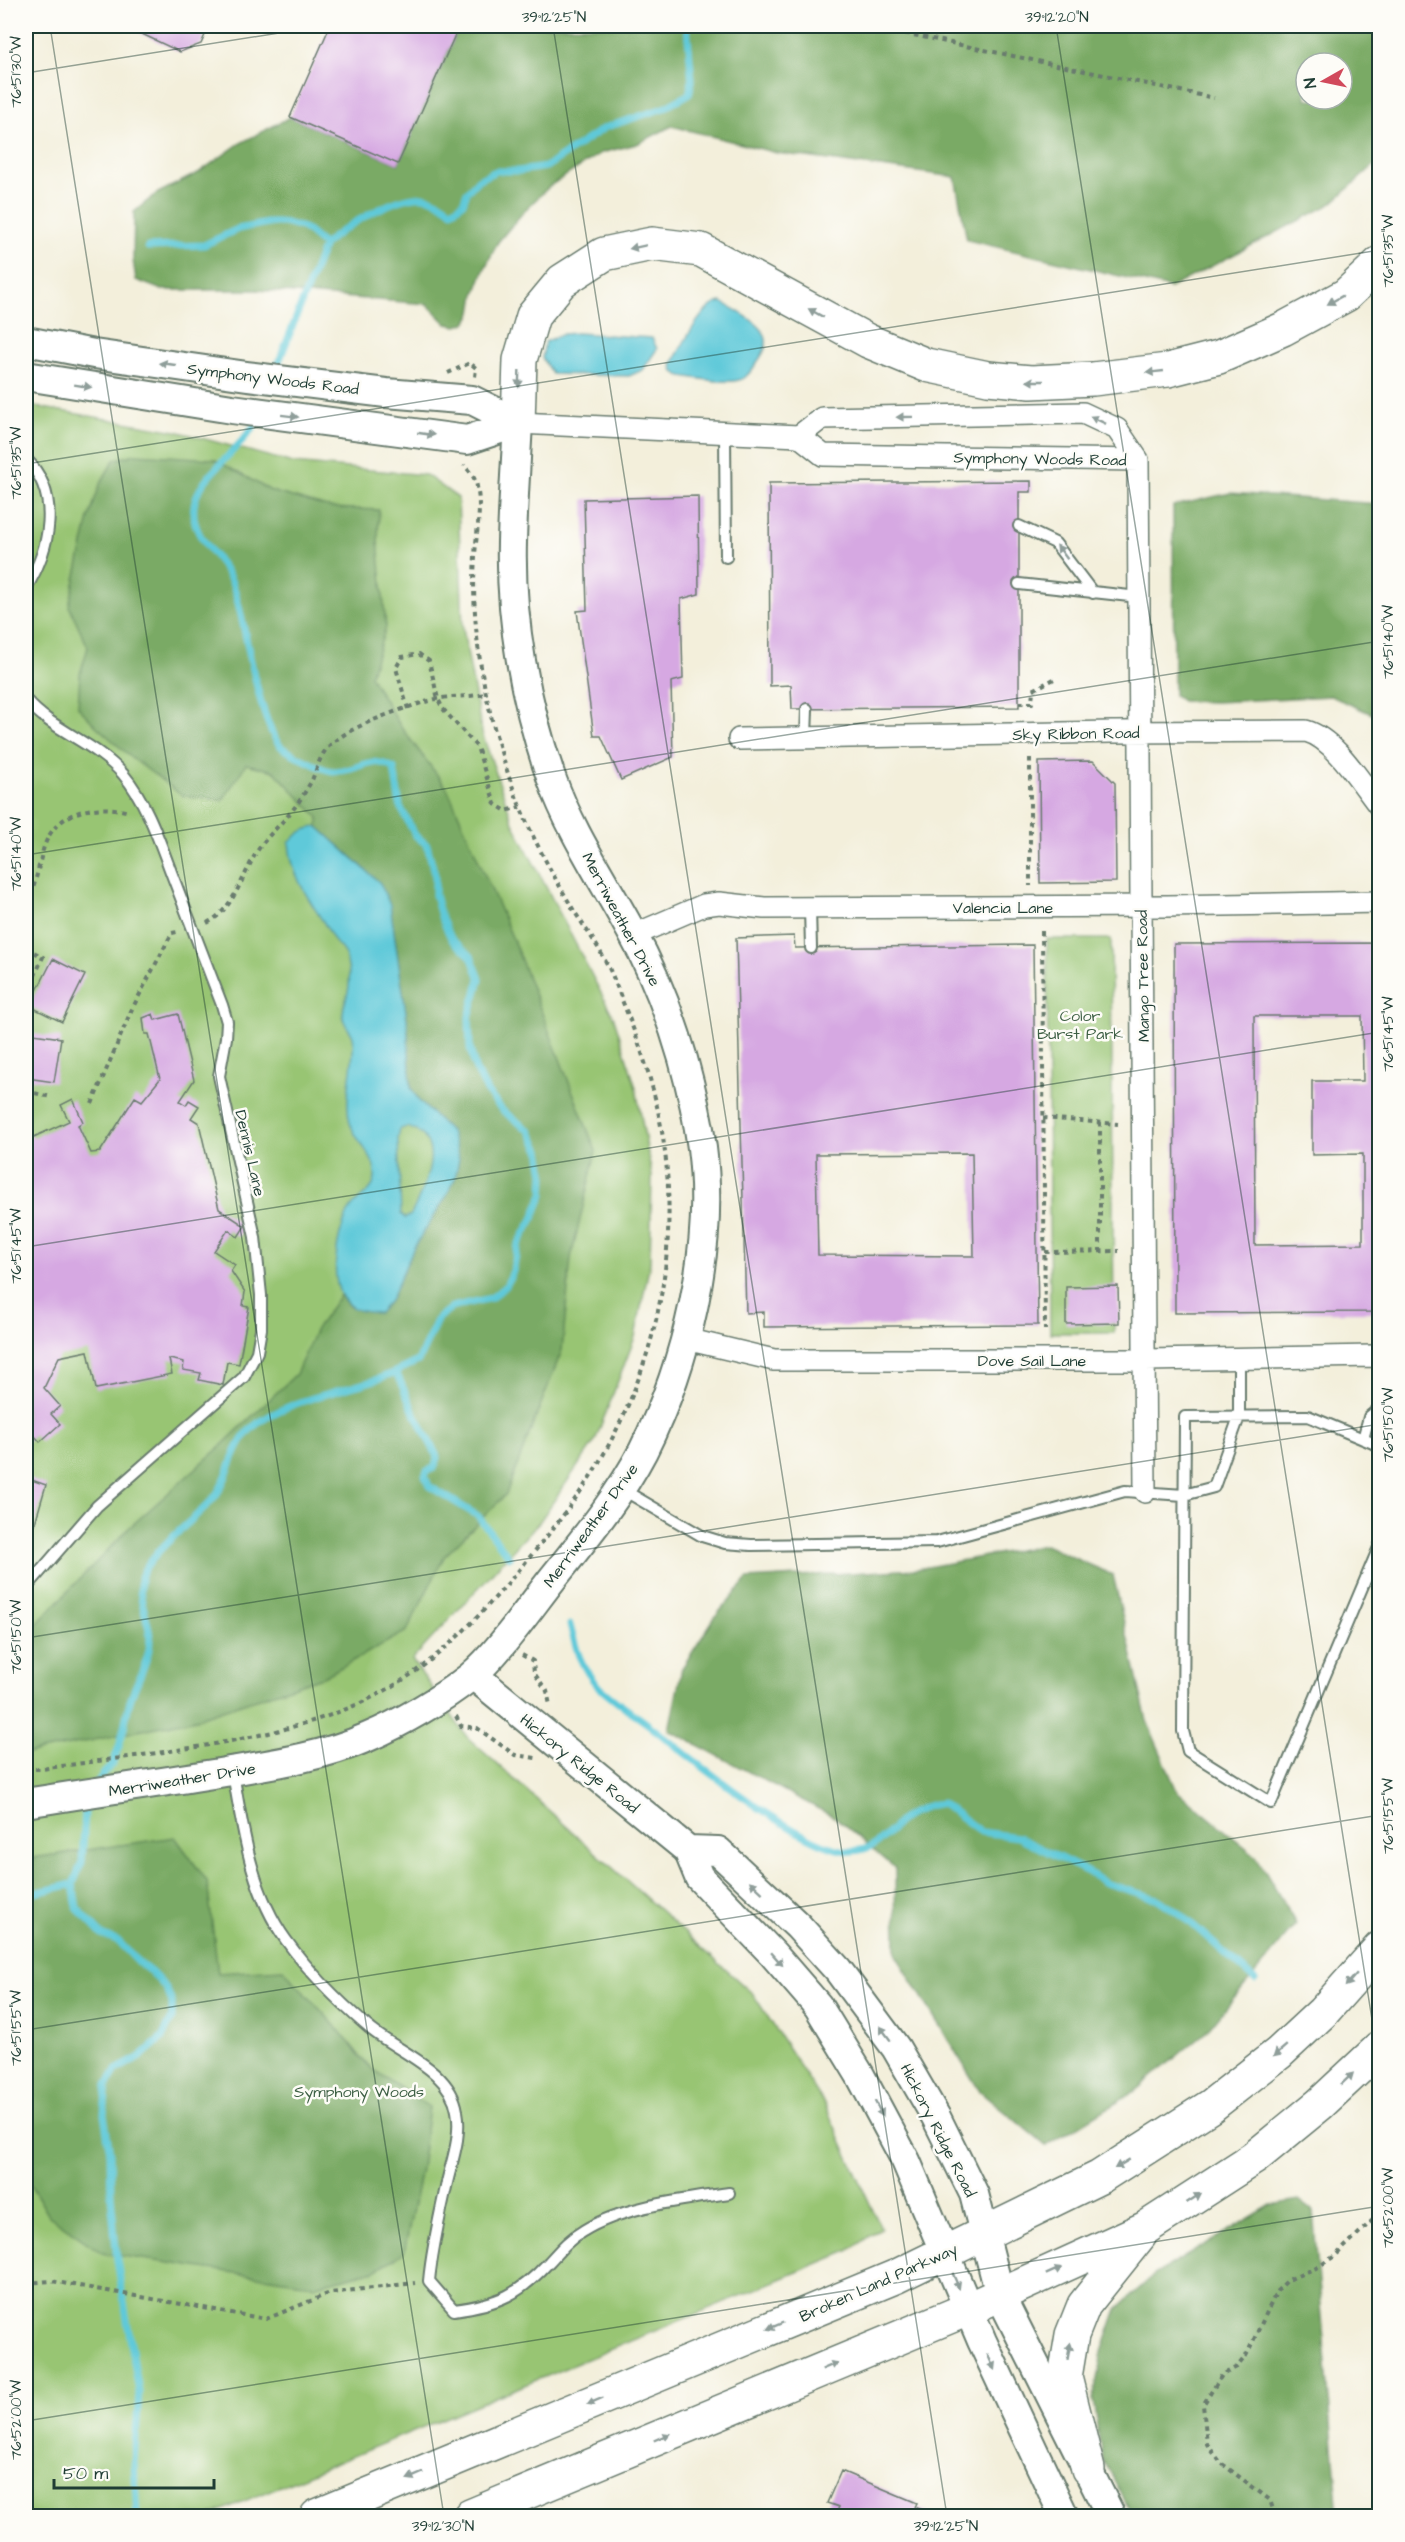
<svg xmlns="http://www.w3.org/2000/svg" width="1405" height="2542" font-family="'Architects Daughter',sans-serif">
	<style>
		.green { fill: #98c573; stroke: #5c8154; stroke-width: 1.5 }
		.forest { fill: #7aaa65; stroke: #4c744c; stroke-width: 1.5; fill-rule: evenodd }
		.water { fill: #5ec9d9; stroke: #3e8386; stroke-width: 1.5; fill-rule: evenodd }
		.lines { fill: none; stroke-linecap: round; stroke-linejoin: round }
		.stream { stroke: #5ec9d9; stroke-width: 7 }
		.building { fill: #d6a8e2; fill-rule: evenodd }
		.lane-casing { stroke: #697b6e; stroke-width: 14 }
		.street-casing { stroke: #697b6e; stroke-width: 24 }
		.secondary-casing { stroke: #697b6e; stroke-width: 32 }
		.primary-casing { stroke: #697b6e; stroke-width: 36 }
		.highway-casing { stroke: #697b6e; stroke-width: 36 }
		.path { stroke: #697b6e; stroke-width: 4; stroke-dasharray: 4.5 4.5; stroke-linecap: butt }
		.lane { stroke: #fff; stroke-width: 10 }
		.street { stroke: #fff; stroke-width: 21 }
		.secondary { stroke: #fff; stroke-width: 28 }
		.primary { stroke: #fff; stroke-width: 33 }
		.highway { stroke: #fff; stroke-width: 33 }
		.oneway { fill: #8f9e9a }
		.ticks { fill: none; stroke: #1f3d34; stroke-width: 1.5; stroke-opacity: 0.45 }
		.labels { text-anchor: middle; stroke-width: 5; stroke-linejoin: round; paint-order: stroke }
		.street-label { font-size: 16px; fill: #1f3d34; stroke: #fdfcf7 }
		.park-label { font-size: 16px; fill: #3d5f44; stroke: #fdfcf7 }
		.neatline { fill: none; stroke: #1f3d34; stroke-width: 2 }
		.ticks-label { font-size: 15px; text-anchor: middle; fill: #1f3d34 }
	</style>
	<rect width="100%" height="100%" fill="#fdfcf7"/>
	<filter id="ink" filterUnits="userSpaceOnUse"><feTurbulence type="fractalNoise" baseFrequency=".0167" numOctaves="2"/><feDisplacementMap in="SourceGraphic" scale="12" xChannelSelector="R" yChannelSelector="G"/><feConvolveMatrix kernelMatrix="1 2 1 2 8 2 1 2 1" color-interpolation-filters="sRGB"/></filter>
	<filter id="wash" filterUnits="userSpaceOnUse"><feTurbulence type="fractalNoise" baseFrequency=".008" numOctaves="4" result="noise"/><feDisplacementMap in="SourceGraphic" scale="24" xChannelSelector="R" yChannelSelector="G"/><feGaussianBlur stdDeviation="1.35" result="paint"/><feColorMatrix in="noise" values="0 0 0 0 0 0 0 0 0 0 0 0 0 0 0 0 0 1.4 0 .05"/><feComposite in="paint" operator="in"/></filter>
	<g filter="url(#wash)">
		<rect width="100%" height="100%" fill="#f3efdb"/>
		<!-- green -->
		<path class="green" d="M26,405L176,431L293,463L426,475L458,498L463,629L482,733L514,825L614,1018L636,1088L652,1176L650,1263L635,1337L595,1441L540,1521L412,1660L467,1737L753,1994L825,2105L881,2228L848,2251L208,2516H26Z
			M1047,939H1111L1114,1333H1050Z"/>
		<!-- forest -->
		<path class="forest" d="M459,26H1379V161L1331,204L1170,288L967,240L955,177L777,153L672,126L637,144L601,153L551,185L525,210L498,242L484,270L475,294L472,313L466,323L457,326L447,324L427,304L257,290H162L136,280L133,260L134,212L156,194L198,173L239,144L290,117L398,164ZM1306,63H1342V99H1306Z
			M135,454L214,459L271,491L331,508L379,510L378,541L386,627L370,676L401,727L447,788L512,937L596,1151L571,1258L562,1350L506,1494L444,1557L407,1631L325,1676L196,1719L26,1754V1635L130,1527L220,1447L296,1374L316,1329L340,1295L349,1306L379,1313L390,1301L414,1247L445,1199L455,1179L451,1132L419,1101L411,1088L407,1019L390,905L364,868L318,827V817L274,771L246,764L223,800L183,796L132,758L96,726L78,707L80,674L88,647L69,606L89,518L100,484L114,460Z
			M1230,493L1379,504V717L1331,696L1216,702L1182,701L1174,695L1173,506Z
			M1045,1545L1113,1575L1147,1721L1177,1791L1256,1856L1296,1924L1207,2031L1134,2092L1046,2146L979,2090L896,1955L895,1868L836,1818L669,1730L682,1668L715,1617L747,1579L917,1569Z
			M175,1837L207,1881L218,1973L283,1969L338,2029L368,2066L429,2107L421,2169L404,2253L375,2270L317,2285L102,2253L49,2216L26,2177V1859Z
			M1299,2200L1313,2211L1339,2516H1133L1102,2457L1093,2400L1102,2352L1117,2309L1154,2275L1271,2205Z"/>
		<!-- water -->
		<path class="water" d="M722,302C743,316 781,329 760,358C755,365 750,375 742,379C728,385 697,378 681,376L674,372L672,364C682,347 702,303 722,302Z
			M577,333L652,338L657,349L643,370L629,376L552,374L542,358L545,342L563,334Z
			M318,827L380,883L390,905L407,1019L411,1088L419,1101L451,1132L459,1159L455,1179L445,1199L414,1247L390,1301L379,1313C368,1312 357,1312 349,1305C326,1286 337,1234 349,1211C356,1197 375,1193 375,1176C376,1156 355,1141 350,1123C344,1100 352,1074 353,1050C353,1047 354,1040 353,1037C351,1030 344,1026 343,1017C342,1006 348,997 349,986C350,976 348,964 345,955C343,949 337,946 334,940C316,907 292,883 289,843C298,833 304,828 318,827ZM407,1127C450,1139 423,1189 411,1215L405,1218L401,1214L398,1139L400,1129Z"/>
		<g class="lines">
			<!-- stream -->
			<path class="stream" d="M148,247L204,245L238,229L268,223H286L304,228L324,245
				M275,372L324,245C342,228 397,194 423,197C434,198 442,204 452,211L463,203L467,192L478,180L496,171H519L546,167L604,128L664,108L689,94L692,81L687,26
				M396,1372L413,1410L438,1458L434,1468L427,1471L425,1476L429,1486L478,1516L509,1557
				M570,1625C576,1649 581,1668 598,1686C613,1701 632,1712 649,1725C687,1755 806,1853 852,1851C877,1850 885,1835 900,1821C912,1811 927,1805 942,1803L981,1832L1018,1837L1088,1872L1105,1883L1158,1899L1183,1916L1255,1980
				M97,1784C100,1775 109,1770 113,1762C123,1742 124,1722 130,1701C135,1684 146,1667 149,1649C154,1624 136,1603 141,1578C146,1556 195,1519 211,1501C231,1480 230,1447 253,1427C284,1401 335,1393 372,1381C388,1376 403,1368 418,1361L438,1318L452,1307L491,1298L506,1286L513,1271L518,1245L533,1219L543,1194L544,1174L540,1150L530,1131L503,1111L488,1093L475,1068L470,1048L469,1017L480,979L471,956L452,940L441,917L435,895V875L427,845L415,835L400,806L394,768C367,753 358,773 333,771C323,771 293,754 284,749C259,733 245,617 233,585C223,556 190,540 194,506C196,478 244,447 258,419
				M90,1799L85,1811L82,1862L73,1884L77,1908L102,1935L119,1942L139,1963L151,1972L166,1988L172,2002V2018L162,2038L140,2057L116,2070L107,2085L104,2114L110,2154L111,2195L117,2260L139,2392L134,2462L137,2516
				M26,1895L73,1884"/>
		</g>
		<g id="blocks">
			<!-- building -->
			<path class="building" d="M125,26H209L201,44L180,52Z
				M330,26H459L398,164L290,117Z
				M1031,481V492H1019V707L792,709L791,685L770,686L769,483Z
				M698,496L699,594L681,599L683,679L671,682L673,757L621,780L601,736H594L577,611L587,610L584,499Z
				M1093,761L1115,783L1116,882L1040,883L1039,762Z
				M794,936L795,948L1033,945L1038,1325L764,1327V1312L746,1313L736,938ZM972,1153L974,1256L818,1255L816,1154Z
				M1380,943V1312L1175,1313L1174,944ZM1254,1016H1362L1363,1081H1312V1155L1363,1154V1244L1255,1245Z
				M53,959L85,975L62,1022L29,1006Z
				M153,1014L155,1020L178,1014L194,1080L180,1101L186,1105L189,1100L199,1106L191,1118L199,1123L219,1209L245,1226L238,1237L228,1230L214,1251L235,1265L231,1271L245,1292L243,1306L249,1307L239,1364L227,1362L223,1385L199,1380L201,1373L183,1370L184,1362L169,1359L172,1374L96,1389L88,1351L59,1357L44,1388L60,1406L51,1414L60,1424L40,1442L34,1435L26,1443V1133L34,1137L69,1121L61,1105L73,1099L83,1122L78,1125L91,1153L100,1152L135,1097L142,1101L160,1079L149,1034H145L143,1018Z
				M33,1034L61,1038L54,1082L27,1078Z
				M1118,1286L1119,1323L1066,1324V1287Z
				M26,1478L46,1485L30,1540L26,1538Z
				M841,2471L917,2503L915,2507L937,2516H835L839,2507L827,2503Z"/>
		</g>
	</g>
	<g filter="url(#ink)">
		<use href="#blocks" fill-opacity="0" stroke="#697b6e" stroke-width="1.5"/>
		<g class="lines">
			<defs>
				<path id="lane" d="M725,432L726,557
					M26,459C62,495 50,549 26,588
					M1019,526L1055,543L1093,593
					M1019,584L1139,597
					M26,700C54,732 93,741 123,774C146,801 159,840 171,872C188,916 205,961 222,1005L227,1022L226,1038L219,1076L255,1237L261,1295V1329L257,1352L244,1377L97,1506L26,1588
					M806,737L807,709
					M810,908L811,948
					M1363,1439L1369,1417L1380,1408
					M1380,1446L1308,1416L1185,1417L1183,1731L1188,1751L1271,1803L1380,1545
					M620,1488L702,1536L725,1543L751,1545L937,1542L1125,1491L1184,1495L1214,1487L1239,1417V1358
					M233,1773C243,1830 251,1892 286,1940C309,1972 338,2001 367,2026C396,2052 450,2068 457,2111C462,2136 451,2163 446,2187C439,2219 432,2249 429,2281L454,2310C498,2304 519,2295 549,2262C560,2250 569,2239 583,2231C623,2206 683,2200 729,2193"/>
				<path id="street" d="M518,423L799,436L823,455L1138,460
					M799,436L822,418L1083,413L1117,429L1138,460
					M1138,460L1145,1492
					M739,739L1112,732L1306,731C1335,739 1361,783 1380,807
					M634,935L704,905L719,903L764,908L1167,906L1380,902
					M686,1339L774,1360H1146L1374,1356L1380,1358"/>
				<path id="secondary" d="M26,341L94,354L247,376L386,393L472,400L518,423
					M26,376L232,409L467,440L518,423
					M473,1675L688,1850L699,1877L773,1954L818,2006L860,2075L906,2161L982,2341L1064,2516
					M26,1803C92,1792 159,1783 225,1772C273,1764 322,1757 368,1737C401,1723 442,1699 470,1677C498,1654 530,1607 553,1578C585,1538 619,1497 643,1451C687,1363 715,1247 702,1148C698,1118 691,1088 683,1059C670,1014 654,972 631,931C604,881 570,831 551,777C525,703 510,620 512,542C513,502 516,462 518,423
					M688,1850L718,1851L798,1926L838,1970L896,2048L936,2117L974,2194L1000,2295L1111,2516"/>
				<path id="primary" d="M1088,2469L1065,2377L1072,2335L1084,2305L1140,2235
					M317,2516L897,2276L1100,2177L1211,2106L1279,2053L1323,2012L1380,1948
					M470,2516L968,2309L1144,2229L1254,2158L1320,2104L1380,2048"/>
				<path id="highway" d="M518,423L520,360L533,316L562,281L604,254L652,244L701,250L868,341L926,365L988,378L1031,382L1093,379L1168,370L1219,357L1283,329L1346,295L1380,263"/>
			</defs>
			<!-- lane casing -->
			<use href="#lane" class="lane-casing"/>
			<!-- street casing -->
			<use href="#street" class="street-casing"/>
			<!-- secondary casing -->
			<use href="#secondary" class="secondary-casing"/>
			<!-- primary casing -->
			<use href="#primary" class="primary-casing"/>
			<!-- highway casing -->
			<use href="#highway" class="highway-casing"/>
			<!-- path -->
			<path class="path" d="M870,26L1214,98
				M448,373L470,363L476,368L475,377
				M1019,703H1032L1033,690L1056,678
				M408,709L396,668L402,657L419,654L429,661L438,699L443,709L477,747L495,804L506,811L520,807
				M1030,758V886
				M26,903C37,886 38,863 45,844C58,810 97,803 129,812
				M207,923C233,910 242,877 256,853C267,835 283,823 295,807C301,799 307,789 312,780C316,771 319,759 325,751C340,728 409,706 436,699C449,696 471,697 486,694
				M1042,931L1045,1330
				M26,948L43,957L26,996
				M26,1091L51,1097
				M92,1104L131,1011L172,933L177,932
				M1043,1118L1118,1124
				M1100,1122V1251
				M1045,1252L1119,1251
				M522,1655L533,1661L534,1673L547,1691L550,1705
				M456,1716L461,1726L477,1728L515,1755L536,1758
				M26,1769H42C144,1753 278,1744 371,1698C430,1669 472,1625 514,1576C540,1545 566,1514 588,1480C663,1364 688,1223 653,1090C645,1059 634,1030 622,1000C616,984 610,968 601,953C593,938 582,924 573,909C550,870 527,829 512,785C486,713 470,632 475,556C476,535 482,508 477,487C476,478 469,471 464,465
				M26,2283L51,2281L266,2319L330,2293L415,2283
				M1275,2516L1270,2500L1221,2463L1207,2444L1203,2405L1222,2375L1237,2367L1246,2356L1277,2291L1288,2280L1316,2268L1335,2256L1380,2213"/>
			<!-- lane -->
			<use href="#lane" class="lane"/>
			<!-- street -->
			<use href="#street" class="street"/>
			<!-- secondary -->
			<use href="#secondary" class="secondary"/>
			<!-- primary -->
			<use href="#primary" class="primary"/>
			<!-- highway -->
			<use href="#highway" class="highway"/>
		</g>
		<!-- one-way arrows -->
		<defs><path id="oneway-solid" d="M-6-.8H1V-3.2L6.5 0L1 3.2V.8H-6Z" transform="scale(1.5)"/></defs>
		<g class="oneway">
			<use href="#oneway-solid" transform="translate(638 247) rotate(168)"/>
			<use href="#oneway-solid" transform="translate(1335 300) rotate(151)"/>
			<use href="#oneway-solid" transform="translate(816 313) rotate(-151)"/>
			<use href="#oneway-solid" transform="translate(168 364) rotate(-172)"/>
			<use href="#oneway-solid" transform="translate(1155 372) rotate(174)"/>
			<use href="#oneway-solid" transform="translate(519 379) rotate(92)"/>
			<use href="#oneway-solid" transform="translate(1035 381) rotate(-180)"/>
			<use href="#oneway-solid" transform="translate(83 386) rotate(9)"/>
			<use href="#oneway-solid" transform="translate(290 416) rotate(7)"/>
			<use href="#oneway-solid" transform="translate(905 417) rotate(179)"/>
			<use href="#oneway-solid" transform="translate(1098 420) rotate(-154)"/>
			<use href="#oneway-solid" transform="translate(426 434) rotate(8)"/>
			<use href="#oneway-solid" transform="translate(1062 552) rotate(-127)"/>
			<use href="#oneway-solid" transform="translate(756 1887) rotate(-137)"/>
			<use href="#oneway-solid" transform="translate(777 1959) rotate(49)"/>
			<use href="#oneway-solid" transform="translate(1351 1980) rotate(131)"/>
			<use href="#oneway-solid" transform="translate(885 2033) rotate(-127)"/>
			<use href="#oneway-solid" transform="translate(1280 2051) rotate(139)"/>
			<use href="#oneway-solid" transform="translate(1347 2079) rotate(-43)"/>
			<use href="#oneway-solid" transform="translate(879 2109) rotate(62)"/>
			<use href="#oneway-solid" transform="translate(1122 2164) rotate(149)"/>
			<use href="#oneway-solid" transform="translate(1194 2198) rotate(-33)"/>
			<use href="#oneway-solid" transform="translate(1054 2271) rotate(-24)"/>
			<use href="#oneway-solid" transform="translate(956 2281) rotate(67)"/>
			<use href="#oneway-solid" transform="translate(775 2326) rotate(157)"/>
			<use href="#oneway-solid" transform="translate(1069 2351) rotate(-80)"/>
			<use href="#oneway-solid" transform="translate(991 2362) rotate(66)"/>
			<use href="#oneway-solid" transform="translate(830 2366) rotate(-23)"/>
			<use href="#oneway-solid" transform="translate(595 2401) rotate(157)"/>
			<use href="#oneway-solid" transform="translate(662 2437) rotate(-23)"/>
			<use href="#oneway-solid" transform="translate(415 2476) rotate(157)"/>
		</g>
	</g>
	<!-- ticks -->
	<path class="ticks" d="M50,26L444,2516M553,26L947,2516M1056,26L1380,2070M26,73L323,26M26,464L1380,250M26,855L1380,641M26,1247L1380,1032M26,1638L1380,1424M26,2030L1380,1815M26,2421L1380,2206"/>
	<g class="labels">
		<!-- street labels -->
		<g class="street-label">
			<text transform="translate(273 378) rotate(7)" y="6">Symphony Woods Road</text>
			<text transform="translate(1040 458) rotate(1)" y="6">Symphony Woods Road</text>
			<text transform="translate(1076 733) rotate(-1)" y="6">Sky Ribbon Road</text>
			<text x="1003" y="913">Valencia Lane</text>
			<text transform="translate(622 919) rotate(62)" y="6">Merriweather Drive</text>
			<text transform="translate(1142 976) rotate(-91)" y="6">Mango Tree Road</text>
			<text transform="translate(251 1153) rotate(77)" y="6">Dennis Lane</text>
			<text x="1032" y="1366">Dove Sail Lane</text>
			<text transform="translate(590 1525) rotate(-54)" y="6">Merriweather Drive</text>
			<text transform="translate(580 1763) rotate(39)" y="6">Hickory Ridge Road</text>
			<text transform="translate(182 1779) rotate(-9)" y="6">Merriweather Drive</text>
			<text transform="translate(939 2130) rotate(63)" y="6">Hickory Ridge Road</text>
			<text transform="translate(878 2282) rotate(-24)" y="6">Broken Land Parkway</text>
		</g>
		<!-- park labels -->
		<g class="park-label">
			<text x="1080" y="1021">Color<tspan x="1080" dy="18">Burst Park</tspan></text>
			<text x="359" y="2097">Symphony Woods</text>
		</g>
	</g>
	<!-- margin -->
	<rect width="1405" height="2542" fill="none" stroke="#fdfcf7" stroke-width="66"/>
	<!-- north arrow -->
	<g transform="translate(1324 81) rotate(261)"><circle r="28" fill="#fdfcf7" stroke="#a4b0a9" stroke-width="1.5"/>
	<path d="M0-4.5L10 22L0 15L-10 22Z" fill="#d1495b"/>
	<text y="-9" font-size="16" font-weight="bold" text-anchor="middle" fill="#1f3d34">N</text>
	</g>
	<!-- scale -->
	<path d="M54 2479v9h160v-9" fill="none" stroke="#1f3d34" stroke-width="3"/>
	<text x="63" y="2479" font-size="18" fill="#1f3d34" stroke="#fdfcf7" stroke-width="4.5" paint-order="stroke">50 m</text>
	<rect x="33" y="33" width="1339" height="2476" class="neatline"/>
	<g class="ticks-label">
		<text x="554" y="22">39°12'25"N</text>
		<text x="1057" y="22">39°12'20"N</text>
		<text transform="translate(16 72) rotate(-90)" y="5">76°51'30"W</text>
		<text transform="translate(1388 251) rotate(-90)" y="5">76°51'35"W</text>
		<text transform="translate(16 463) rotate(-90)" y="5">76°51'35"W</text>
		<text transform="translate(1388 642) rotate(-90)" y="5">76°51'40"W</text>
		<text transform="translate(16 854) rotate(-90)" y="5">76°51'40"W</text>
		<text transform="translate(1388 1034) rotate(-90)" y="5">76°51'45"W</text>
		<text transform="translate(16 1246) rotate(-90)" y="5">76°51'45"W</text>
		<text transform="translate(1388 1425) rotate(-90)" y="5">76°51'50"W</text>
		<text transform="translate(16 1637) rotate(-90)" y="5">76°51'50"W</text>
		<text transform="translate(1388 1816) rotate(-90)" y="5">76°51'55"W</text>
		<text transform="translate(16 2028) rotate(-90)" y="5">76°51'55"W</text>
		<text transform="translate(1388 2208) rotate(-90)" y="5">76°52'00"W</text>
		<text transform="translate(16 2420) rotate(-90)" y="5">76°52'00"W</text>
		<text x="443" y="2531">39°12'30"N</text>
		<text x="946" y="2531">39°12'25"N</text>
	</g>
</svg>
